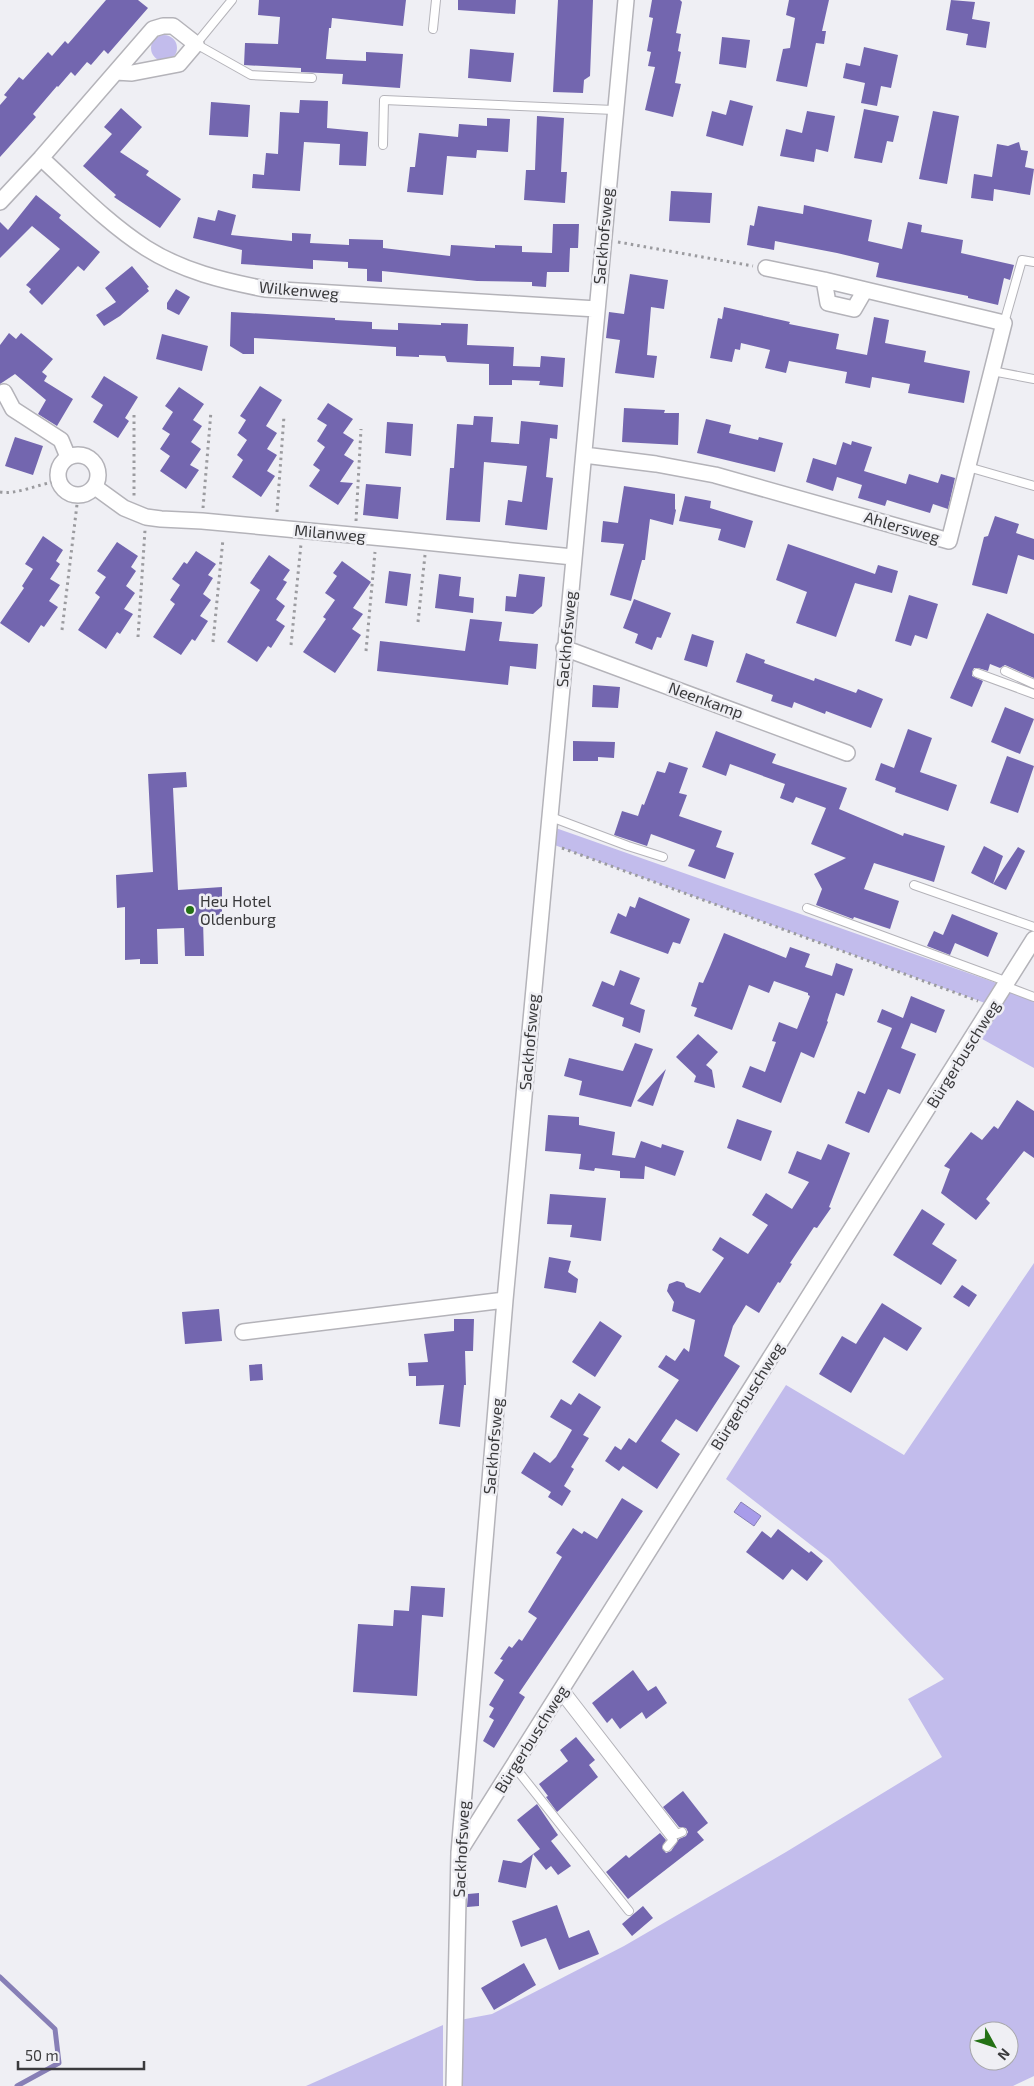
<svg xmlns="http://www.w3.org/2000/svg" width="1034" height="2086" font-family="'Exo 2',sans-serif">
	<style>
		.green { fill: #c2bcec; fill-rule: evenodd }
		.water { fill: #a89cea; stroke: #877fb6 }
		.lines { fill: none; stroke-linecap: round; stroke-linejoin: round }
		.stream { stroke: #877fb6; stroke-width: 5 }
		.building { fill: #7366af }
		.service-casing { stroke: #b4b3b9; stroke-width: 10 }
		.minor-casing { stroke: #b4b3b9; stroke-width: 18 }
		.path { stroke: #9b9b9f; stroke-width: 3; stroke-dasharray: 2.5 4; stroke-linecap: butt }
		.service { stroke: #fff; stroke-width: 8 }
		.minor { stroke: #fff; stroke-width: 15 }
		.poi-dot { fill: #247115; stroke: #efeff4; stroke-width: 2 }
		.labels { text-anchor: middle; stroke-width: 5; stroke-linejoin: round; paint-order: stroke }
		.street-label { font-size: 16px; fill: #3a3a3c; stroke: #efeff4 }
		.poi-label { font-size: 16px; fill: #3a3a3c; stroke: #efeff4; text-anchor: start }
	</style>
	<rect width="100%" height="100%" fill="#efeff4"/>
	<!-- green -->
	<path class="green" d="M151 48a13 13 0 1 1 26 0a13 13 0 1 1-26 0Z
		M550,826L1005,986L993,1006L549,843Z
		M1007,987L1034,998V1068L975,1035Z
		M1034,1263V2076L1013,2086H460V2020L492,2014L624,1946L786,1852L942,1757L908,1699L944,1679L829,1559L726,1479L786,1385L904,1455ZM979,2031H1009V2061H979Z
		M443,2025V2086H306Z"/>
	<!-- water -->
	<path class="water" d="M741,1502L761,1516L754,1526L734,1512Z"/>
	<g class="lines">
		<!-- stream -->
		<path class="stream" d="M0,1977L55,2029L59,2063L17,2086"/>
	</g>
	<!-- building -->
	<path class="building" d="M106,0H138L148,8L108,54L104,50L91,65L87,62L75,76L71,72L58,87L57,86L33,114L36,117L0,157V105L7,97L4,95L19,77L23,80L48,52L52,56L65,41L68,44Z
		M259,0H406L403,26L332,18L331,28H329L326,59L366,61V52L403,54L400,88L342,84L343,74L301,72V68L244,65L245,43L278,44L280,17L258,15Z
		M458,0H516L515,14L458,10Z
		M558,0H593L590,76L584,80L583,93L553,92Z
		M652,0H680L682,2L676,33L681,34L678,51L681,52L675,83L681,84L673,117L645,110L655,67L648,66L651,52L647,51L653,18L649,17Z
		M789,0H829L822,31H826L824,44L816,43L807,87L776,81L783,49L790,48L795,18L786,15Z
		M951,0L975,2L972,19L990,22L986,48L966,45L968,34L946,30Z
		M722,37L750,40L746,68L719,64Z
		M864,47L898,55L891,88L881,86L877,106L861,103L865,83L843,78L846,63L860,66Z
		M470,49L514,53L511,82L468,78Z
		M300,100L328,101L327,128L368,132L366,166L339,165L340,144L304,142L300,191L252,188L253,174L264,175L266,153L278,154L280,112L299,113Z
		M730,100L753,106L743,146L706,136L712,111L726,115Z
		M211,102L250,105L248,137L209,135Z
		M121,108L142,127L120,152L149,171L146,175L181,199L160,228L114,197L116,195L83,166L112,134L104,127Z
		M864,109L899,116L893,142L887,141L882,163L854,158Z
		M807,111L835,116L828,152L816,149L814,162L780,156L786,129L802,133Z
		M933,111L959,116L947,184L919,179Z
		M537,116L564,118L561,172H567L565,203L524,200L526,170H535Z
		M487,118L510,119L508,152L477,150L476,158L447,156L443,195L407,192L410,167H415L419,133L458,137L459,124L487,126Z
		M1019,142L1021,150L1028,151L1025,167L1034,169L1030,195L994,189L993,201L971,198L974,174L992,177L997,144L1008,146Z
		M671,191L712,193L710,223L669,221Z
		M36,195L61,215L59,218L100,252L84,271L78,266L42,305L29,292L31,289L26,285L60,249L32,226L0,258V222L8,230Z
		M804,205L872,220L868,241L902,249L908,222L922,225L921,232L963,240L961,253L1014,265L1010,280L1004,278L998,305L968,298V296L876,277L879,263L837,253L775,241L774,250L747,245L750,225L754,226L758,206L803,214Z
		M218,210L236,215L231,235L292,241V233L311,234L310,243L349,245V239L383,240V248L450,256L451,245L495,248V245L522,246V252L552,253L553,224H579L578,248H570L569,272H547L546,287L532,286V282L477,281L382,271V282L367,281V269L348,268V262L313,260V269L241,264L242,250L193,238L198,217L215,221Z
		M132,266L149,287L147,288L149,291L120,316L104,326L96,315L116,302L105,288Z
		M630,274L668,280L664,309L651,307L647,355L657,356L654,378L615,373L620,340L606,338L609,312L624,314Z
		M176,289L190,297L179,315L167,309V303Z
		M724,307L790,322L789,324L839,334L836,349L867,355L874,317L889,320L885,343L926,351L924,362L970,371L964,403L908,393L910,384L872,377L870,388L845,383L847,372L789,361L786,373L765,368L770,350L741,343L740,350L735,349L732,362L710,358L718,318L722,319Z
		M231,312L335,318V320L372,322V329L398,330V323L441,325V323L468,324L467,345L514,347L513,366L540,367L541,356L565,358L563,387L539,385L540,381L512,380V385H489V364L447,362L445,356L419,355V357L396,356V347L254,338V354H243L230,346Z
		M9,333L16,339L21,333L53,359L42,372L47,376L44,381L73,399L57,426L38,414L46,400L15,374L0,384V345Z
		M162,334L208,346L202,371L156,359Z
		M104,376L138,397L125,418L129,421L118,438L93,422L103,405L91,397Z
		M260,386L282,400L266,426L277,433L267,449L277,455L267,471L275,476L261,497L232,477L243,460L237,455L247,440L238,433L246,420L240,416Z
		M179,387L204,404L193,420L202,426L191,442L201,449L190,465L199,470L186,489L160,471L170,456L160,449L170,434L162,429L173,412L165,406Z
		M328,403L353,419L343,433L354,440L344,455L354,461L340,482L353,483L338,505L309,486L320,470L313,465L325,447L317,441L327,425L317,419Z
		M624,408L665,410L664,413H679L678,445L622,442Z
		M474,416L493,417L491,442L519,444L521,421L558,425L557,439L550,438L546,477L553,478L547,530L505,525L508,500L522,502L527,466L484,462L480,522L446,520L450,468H454L457,424L473,425Z
		M706,419L731,425L729,433L758,440L759,437L783,443L775,472L697,453Z
		M387,422L413,424L411,456L385,453Z
		M15,437L43,446L33,475L5,466Z
		M852,441L872,447L864,471L906,484L909,474L938,483L941,474L955,478L948,509L933,504L930,513L887,500L885,506L858,498L862,485L837,477L833,491L806,482L813,458L836,465L843,442L851,445Z
		M366,484L401,487L398,519L363,515Z
		M624,486L675,494V509L676,510L673,525L650,519L645,560H642L631,601L610,595L624,544L601,542L603,521L618,523Z
		M685,496L711,501L710,508L753,521L745,548L718,540L721,529L679,521Z
		M995,516L1019,524L1016,533L1034,539V560L1018,555L1007,594L972,585L984,537L988,536Z
		M43,536L63,550L56,561L60,564L50,579L60,585L49,601L58,607L44,627L41,625L29,643L0,623L24,588L22,586L33,569L25,564Z
		M117,542L138,556L131,567L136,571L126,586L135,593L124,609L133,614L120,634L117,632L106,649L78,630L100,597L95,593L106,577L97,571Z
		M788,544L875,574L878,565L898,571L892,593L855,583L836,637L796,623L807,592L776,580Z
		M196,551L216,564L208,575L213,578L203,594L211,600L200,616L208,621L195,641L192,639L181,655L153,637L175,604L170,600L180,585L172,579L184,562L187,564Z
		M269,555L290,570L283,580L287,582L276,599L285,606L276,620L285,626L271,648L268,646L257,662L227,642L260,590L250,583Z
		M342,561L371,582L353,608L363,614L352,629L361,635L335,673L303,652L326,619L323,617L335,600L325,593L337,576L333,573Z
		M389,571L411,574L407,606L385,603Z
		M439,574L461,577L459,596L474,598L473,613L435,608Z
		M519,574L545,577L542,606L533,614L505,611L506,596L516,597Z
		M909,595L938,604L927,639L915,635L911,646L895,641Z
		M634,599L671,613L661,638L657,637L652,650L635,643L638,634L623,628Z
		M987,613L1034,634V678L1005,665L1000,668L990,664L988,671L978,668H974L972,672V676L983,681L972,707L950,698Z
		M470,619L502,622L499,641L538,644L536,669L510,666L508,685L377,671L380,641L465,651Z
		M692,634L714,641L707,667L684,660Z
		M746,653L765,660L764,663L814,681L815,678L856,693L858,689L883,699L871,728L826,711L825,714L794,702L792,708L771,701L773,695L736,682Z
		M593,685L620,687L618,708L592,707Z
		M1005,707L1034,719L1020,754L991,742Z
		M908,729L932,738L920,772L957,785L948,811L895,792L896,788L875,780L881,763L894,768Z
		M716,731L776,754L772,763L847,788L839,809L903,836L904,833L945,846L934,882L874,863L864,889L899,901L890,929L854,917L853,919L816,905L822,889L814,874L846,858L811,844L826,808L796,797L793,803L780,798L785,784L730,764L726,776L702,767Z
		M573,741L615,742L614,758L598,757V761H573Z
		M1007,756L1034,766L1018,813L990,803Z
		M669,762L688,768L679,793L687,795L679,816L722,831L716,847L734,853L725,879L688,866L695,850L651,834L647,846L614,835L622,811L638,816L642,804L644,805L657,771L665,773Z
		M186,772L187,787L173,788L178,890L222,887V919L203,920L204,956H185L184,928L157,929L158,964H140V959L125,960V907L117,908L116,875L153,872L148,774Z
		M984,846L1003,856L993,884L971,873Z
		M1018,847L1025,851L1006,890L993,884Z
		M639,897L690,919L680,944L673,942L668,954L610,933L618,913L626,917L630,906L635,908Z
		M952,914L998,933L988,957L955,943L950,955L927,946L934,931L943,935Z
		M724,933L786,958L790,947L810,954L805,967L832,976L836,963L853,969L844,996L836,993L827,1021L828,1022L814,1058L801,1052L781,1103L742,1087L750,1066L765,1072L776,1042L772,1041L779,1022L797,1029L810,996L808,995V993L774,981L769,993L749,985L732,1030L694,1016L697,1008L691,1006L699,982L703,983L710,967Z
		M620,970L640,978L630,1004L645,1010L640,1033L622,1026L624,1018L592,1006L602,981L614,986Z
		M911,996L945,1010L936,1033L911,1023L901,1048L916,1054L900,1094L888,1089L869,1133L845,1123L858,1091L865,1094L892,1028L877,1022L882,1009L903,1018Z
		M698,1034L718,1052L706,1065L712,1070L715,1088L694,1082L696,1076L676,1057Z
		M635,1043L653,1049L631,1107L579,1095L582,1081L564,1076L569,1058L623,1071Z
		M666,1069L653,1106L637,1101Z
		M1017,1100L1034,1111V1158L1024,1151L986,1199L990,1203L976,1220L941,1193L950,1169L944,1166L971,1132L982,1140L994,1126L998,1129Z
		M548,1115L579,1117V1125L615,1132L612,1155L635,1158L641,1141L661,1148L662,1144L684,1151L675,1176L645,1166L644,1179L620,1178V1171L595,1168L594,1171L579,1169L581,1154L545,1151Z
		M737,1119L772,1131L761,1161L727,1148Z
		M828,1144L850,1153L829,1207L831,1208L817,1228L814,1227L790,1263L792,1264L780,1283L778,1282L759,1313L746,1305L733,1326L724,1356L740,1366L697,1432L676,1419L661,1441L680,1454L657,1489L623,1466L619,1471L605,1461L615,1446L621,1450L629,1438L636,1443L679,1380L658,1367L666,1355L675,1361L684,1348L689,1352L695,1320L672,1311L674,1302L667,1291L669,1284L677,1281L684,1283L686,1287L700,1293L724,1258L712,1250L720,1237L748,1254L768,1225L752,1215L766,1193L792,1209L809,1182L788,1173L797,1151L821,1160Z
		M550,1194L606,1198L601,1241L570,1237L572,1225L547,1224Z
		M922,1209L945,1224L932,1244L957,1260L941,1285L893,1255Z
		M549,1257L571,1261L568,1272L578,1279L576,1293L544,1288Z
		M962,1285L977,1295L969,1307L953,1297Z
		M882,1303L922,1328L907,1351L884,1337L851,1393L819,1374L842,1336L856,1344Z
		M219,1309L222,1341L185,1344L182,1312Z
		M454,1319H474L473,1351H465L466,1385H464L460,1427L439,1424L444,1385L416,1386V1376H409L408,1363L428,1362L424,1334L454,1331Z
		M600,1321L622,1336L595,1377L572,1362Z
		M262,1364L263,1380L250,1381L249,1365Z
		M579,1393L601,1407L583,1435L589,1438L571,1467L574,1469L564,1486L571,1491L562,1506L548,1497L551,1492L521,1473L534,1452L550,1463L556,1457L572,1430L550,1417L561,1399L571,1405Z
		M622,1498L643,1511L519,1693L525,1697L494,1748L483,1741L494,1720L489,1717L494,1708L489,1705L504,1680L494,1673L503,1660L500,1659L509,1646L512,1648L519,1639L522,1641L537,1618L528,1612L562,1557L556,1553L573,1528L582,1534L584,1531L597,1539Z
		M778,1529L809,1553L811,1551L823,1561L807,1581L792,1569L783,1580L746,1552L762,1531L771,1538Z
		M411,1586L445,1588L443,1617L422,1615L417,1696L353,1692L358,1624L393,1626L394,1610L409,1611Z
		M633,1670L648,1691L656,1686L667,1703L646,1719L642,1712L620,1729L612,1718L607,1723L592,1703Z
		M576,1737L595,1760L589,1765L598,1777L557,1812L546,1797L548,1796L539,1784L568,1761L560,1750Z
		M683,1791L708,1823L697,1832L704,1840L628,1899L606,1872L626,1855L629,1858L660,1833L666,1840L662,1848L666,1853L671,1851L679,1839L686,1836L688,1832L686,1828L679,1827L663,1807Z
		M537,1804L558,1835L551,1841L571,1866L558,1875L551,1866L546,1870L533,1854L540,1849L517,1820Z
		M533,1854L526,1888L498,1882L503,1860L521,1863Z
		M479,1893V1906L467,1907L468,1894Z
		M557,1905L569,1938L589,1930L599,1954L559,1970L546,1938L521,1947L512,1921Z
		M643,1906L653,1918L632,1936L622,1924Z
		M524,1963L536,1985L494,2010L481,1988Z"/>
	<g class="lines">
		<defs>
			<path id="service" d="M232,0L196,44L251,75L312,78
				M433,29L436,0
				M383,145L384,100L614,110
				M1004,323L1022,260L1034,262
				M992,371L1034,379
				M968,467L1034,486
				M1005,671L1034,684
				M977,673L1034,694
				M551,817L628,846L663,857
				M914,885L1034,927
				M807,908L1008,982
				M1005,986L1034,997
				M563,1687L677,1834L682,1832
				M559,1693L673,1840L667,1847
				M514,1766L629,1911"/>
			<path id="minor" d="M41,158C75,189 107,223 146,248C182,271 224,281 265,289L597,309
				M0,202L41,158L153,29L163,26H173L196,44L179,64L132,73L116,72
				M824,280L828,303L854,309L865,290
				M4,392L13,409L61,440L68,457
				M58 475a20 20 0 1 1 40 0a20 20 0 1 1-40 0Z
				M584,455L656,464L715,475L949,541L1004,323L824,280L766,268
				M95,487L124,508L146,517L161,519L202,521L405,540L573,557
				M564,648L847,753
				M243,1332L505,1300
				M459,1852L1034,939
				M454,2086L459,1853L505,1300L626,0"/>
		</defs>
		<!-- service casing -->
		<use href="#service" class="service-casing"/>
		<!-- minor casing -->
		<use href="#minor" class="minor-casing"/>
		<!-- path -->
		<path class="path" d="M618,242L753,266
			M134,415V497
			M0,492C16,495 39,484 58,481
			M203,508L211,411
			M277,512L284,416
			M356,521L361,429
			M418,622L425,555
			M62,630L78,496
			M138,637L145,530
			M213,642L223,539
			M291,645L301,544
			M366,651L375,552
			M562,848L978,1001"/>
		<!-- service -->
		<use href="#service" class="service"/>
		<!-- minor -->
		<use href="#minor" class="minor"/>
	</g>
	<!-- markers -->
	<circle class="poi-dot" cx="190" cy="910" r="5"/>
	<g class="labels">
		<!-- street labels -->
		<g class="street-label">
			<text transform="translate(603 236) rotate(-85)" y="6">Sackhofsweg</text>
			<text transform="translate(299 290) rotate(5)" y="6">Wilkenweg</text>
			<text transform="translate(902 527) rotate(16)" y="6">Ahlersweg</text>
			<text transform="translate(330 533) rotate(5)" y="6">Milanweg</text>
			<text transform="translate(566 639) rotate(-85)" y="6">Sackhofsweg</text>
			<text transform="translate(706 700) rotate(20)" y="6">Neenkamp</text>
			<text transform="translate(529 1042) rotate(-85)" y="6">Sackhofsweg</text>
			<text transform="translate(963 1054) rotate(-58)" y="6">Bürgerbuschweg</text>
			<text transform="translate(747 1396) rotate(-58)" y="6">Bürgerbuschweg</text>
			<text transform="translate(493 1446) rotate(-85)" y="6">Sackhofsweg</text>
			<text transform="translate(531 1739) rotate(-58)" y="6">Bürgerbuschweg</text>
			<text transform="translate(461 1849) rotate(-87)" y="6">Sackhofsweg</text>
		</g>
		<!-- poi labels -->
		<g class="poi-label">
			<text x="200" y="907">Heu Hotel<tspan x="200" dy="18">Oldenburg</tspan></text>
		</g>
	</g>
	<!-- north arrow -->
	<g transform="translate(994 2046) rotate(130)"><circle r="24" fill="#efeff4" stroke="#a7a7aa"/>
	<path d="M0-4L9 19L0 12L-9 19Z" fill="#247115"/>
	<text y="-8" font-size="14" font-weight="bold" text-anchor="middle" fill="#3a3a3c">N</text>
	</g>
	<!-- scale -->
	<path d="M18 2061v8h126v-8" fill="none" stroke="#3a3a3c" stroke-width="2.5"/>
	<text x="25" y="2061" font-size="15" fill="#3a3a3c" stroke="#efeff4" stroke-width="4" paint-order="stroke">50 m</text>
</svg>
